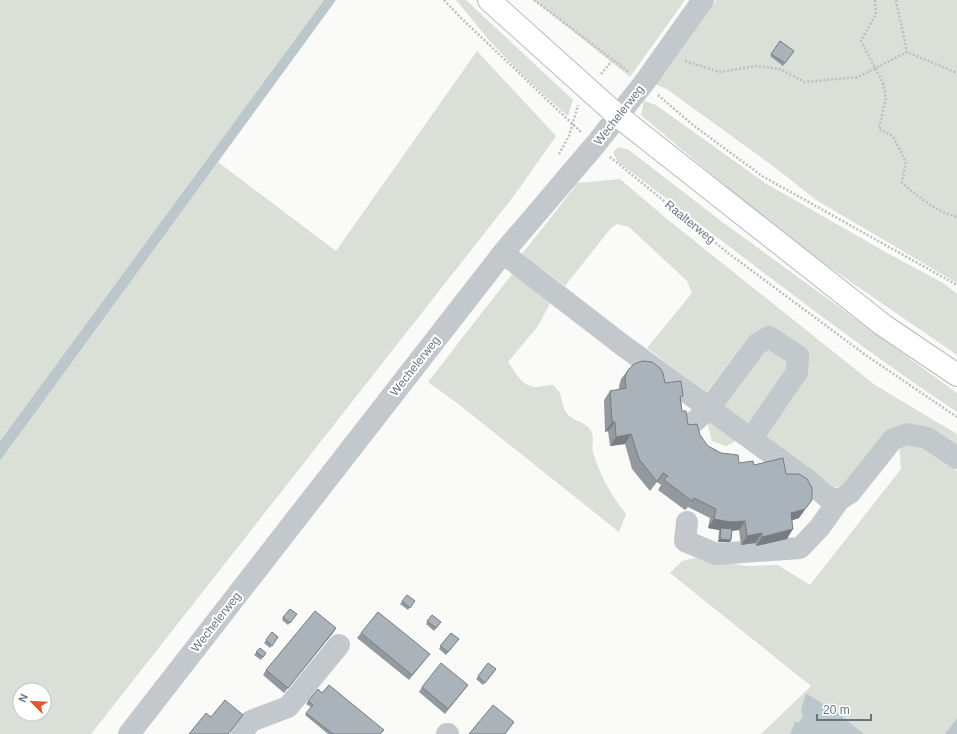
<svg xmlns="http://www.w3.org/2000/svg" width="957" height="734" font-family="Arial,sans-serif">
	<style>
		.green { fill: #dadfd7; fill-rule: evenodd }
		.water { fill: #bbc7cb }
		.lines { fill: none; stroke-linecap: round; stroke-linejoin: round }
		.major-casing { stroke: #b5babe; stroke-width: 24 }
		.path { stroke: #bbbfc2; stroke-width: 2.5; stroke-dasharray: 2 2; stroke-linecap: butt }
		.minor { stroke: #c3c8cc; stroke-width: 22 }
		.major { stroke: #fff; stroke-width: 22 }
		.wall { fill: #929a9f }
		.shaded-wall { fill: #777d82 }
		.building { fill: #aab3b9; stroke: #777d82 }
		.labels { text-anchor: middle; stroke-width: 4; stroke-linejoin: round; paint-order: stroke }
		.street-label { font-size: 12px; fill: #657683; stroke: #fff }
	</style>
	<rect width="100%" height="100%" fill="#fafaf8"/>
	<!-- green -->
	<path class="green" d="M0,0H324L0,441Z
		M456,0H466L573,100L568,116L520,73L488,39Z
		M534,0H685L630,77Z
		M716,0H957V283L816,200L777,169L668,90L655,84Z
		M477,51L556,136L516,193L91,734H0V461L218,162L336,251ZM20,690H44V714H20Z
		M644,101L656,105L765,183L889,254L943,283L957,294V355L790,240L641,115Z
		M618,147L629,150L721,221L957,393V412C840,334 730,246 618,162L613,152Z
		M620,179L667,219L875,385L957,434V452L924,429L908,423C903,425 897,427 893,429C876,442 855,490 832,487L762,435L802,374L768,329L755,332L747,339L706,393L647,348L692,293L687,281L629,227L617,224L611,228L565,286L522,254L578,183Z
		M512,274L553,298L538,326L508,362C515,372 523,388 537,387C542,386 547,385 553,385C565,396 559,400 566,412C572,422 586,421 591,431C595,437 591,446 593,452C599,474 612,497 626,514L619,532L457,403L428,382Z
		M762,345L788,360L787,370L750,426L718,402Z
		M710,416L737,437L734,442L726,446L712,441L707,422Z
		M916,443L957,471V718L945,734H864L835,711L806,693L803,716L799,722L795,723L790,734H761L811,686L670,573L682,561L694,558L746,566L778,565L810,585L901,469L899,445Z"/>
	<!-- water -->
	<path class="water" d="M324,0H336L0,461V441Z
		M806,693L835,711L864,734H790L795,722H799L803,716L801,710Z
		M957,718V734H945Z"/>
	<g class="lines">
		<defs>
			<path id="major" d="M489,0L618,116L883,325L957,375"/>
		</defs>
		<!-- major casing -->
		<use href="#major" class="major-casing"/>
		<!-- path -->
		<path class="path" d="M444,0L461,18L581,132
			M534,0L629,72
			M875,0L876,14L861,41L883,83L886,98L879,129L893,136L906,162L902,183C919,197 935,211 957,217
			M896,0L907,52
			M685,61L720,72L756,66L780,69L805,82L858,77L907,52L957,73
			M601,74L612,61
			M658,95L693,125L762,176L957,285
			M559,154L569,136L578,105
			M610,157L728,253L867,356L957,417"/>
		<!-- minor -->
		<path class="minor" d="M503,253L621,344L810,482L827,497L839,500L850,493L893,439L907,434L927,438L957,458
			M694,422L710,407L757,344L769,337L798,356L797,372L751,439
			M687,522L685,541L716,554L800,548L820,527L839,500
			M129,734L503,253L595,145L644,83L703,0
			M241,734L251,721L288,707L339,645
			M447,734H448"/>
		<!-- major -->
		<use href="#major" class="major"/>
	</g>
	<!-- wall -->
	<path class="wall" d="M780,41L794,51L783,66L770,56Z
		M628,370L665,383L681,399L682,411L688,425L700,435L708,446L739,463L754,465L786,474L799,518L792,520L787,539L756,546L755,543L741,545L739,530L732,531L731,540L730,542H718L719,530L708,528L710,518L688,507L685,510L658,490L661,485L657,482L650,491L632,469L625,444L610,446L608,431L605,432L604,400L610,391L619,390V386L621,379Z
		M407,595L415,601L408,610L400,604Z
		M297,614L288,625L282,620L283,617Z
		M432,615L441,622L434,631L426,624Z
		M336,628L284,693L263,675L266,670Z
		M272,632L278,637L270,648L264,643Z
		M361,633L426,659L409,680L357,638Z
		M451,633L459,639L446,655L439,649Z
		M260,648L266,653L261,660L254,655Z
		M488,663L496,669L483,685L476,679Z
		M468,685L445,714L419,692L422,687Z
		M322,693L380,734H328L305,715L311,707L306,704L313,695Z"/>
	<!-- shaded-wall -->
	<path class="shaded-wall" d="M612,422H615L608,431L605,432Z
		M631,434L625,444L610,446L616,437Z
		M812,500L799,518L785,523L791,513Z
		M714,519L745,521L739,530L724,531L721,528L719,530L708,528Z
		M793,529L787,539L756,546L762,537Z
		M762,533L755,543L741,545L747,536Z
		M720,539L731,540L730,542H718Z
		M336,628L333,633L284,693Z"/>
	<!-- building -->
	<path class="building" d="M780,41L794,51L785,63L771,54Z
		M642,361L652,362L660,368L663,373L665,383L681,381L683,396L680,397L682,411H686L688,425L697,424L700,435L708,446L721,453L738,455L739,463L753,461L754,465L783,458L786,474H799L807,479L812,488V500L805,509L791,513L793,529L762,537V533L747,536L745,521L730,522L714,519L716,509L694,498L692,501L664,480L668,476L663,473L657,482L639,459L631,434L616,437L615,422H612L610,391L626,388L625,377L628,370L634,364Z
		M721,528L732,529L731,540L720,539Z
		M407,595L415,601L410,608L402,601Z
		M290,609L297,614L290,623L283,617Z
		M315,611L336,628L288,688L266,670Z
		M378,612L430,654L412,675L361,633Z
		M432,615L441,622L436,628L427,621Z
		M272,632L278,637L272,646L266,640Z
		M451,633L459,639L448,652L440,646Z
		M260,648L266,653L263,657L256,652Z
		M441,663L468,685L448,709L422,687Z
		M488,663L496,669L485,683L478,676Z
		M329,685L384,730L380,734H333L306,713L313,705L308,701L318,689L322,693Z
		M225,700L243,715L228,734H189L206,713L211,717Z
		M493,705L514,722L505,734H469Z"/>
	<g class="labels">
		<!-- street labels -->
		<g class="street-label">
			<text transform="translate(619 115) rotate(-52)" y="4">Wechelerweg</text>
			<text transform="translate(690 222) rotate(39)" y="4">Raalterweg</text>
			<text transform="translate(415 366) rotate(-52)" y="4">Wechelerweg</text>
			<text transform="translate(216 622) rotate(-52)" y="4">Wechelerweg</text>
		</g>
	</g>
	<!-- north arrow -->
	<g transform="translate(32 702) rotate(294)"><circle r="19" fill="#ffffff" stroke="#c1c8cd"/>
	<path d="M0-3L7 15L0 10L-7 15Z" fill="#e4572e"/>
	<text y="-6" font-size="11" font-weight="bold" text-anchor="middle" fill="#657683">N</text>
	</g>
	<!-- scale -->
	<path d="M817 714v6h54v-6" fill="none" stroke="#657683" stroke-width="2"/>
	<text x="823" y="714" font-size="12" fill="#657683" stroke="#ffffff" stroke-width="3" paint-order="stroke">20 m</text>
</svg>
